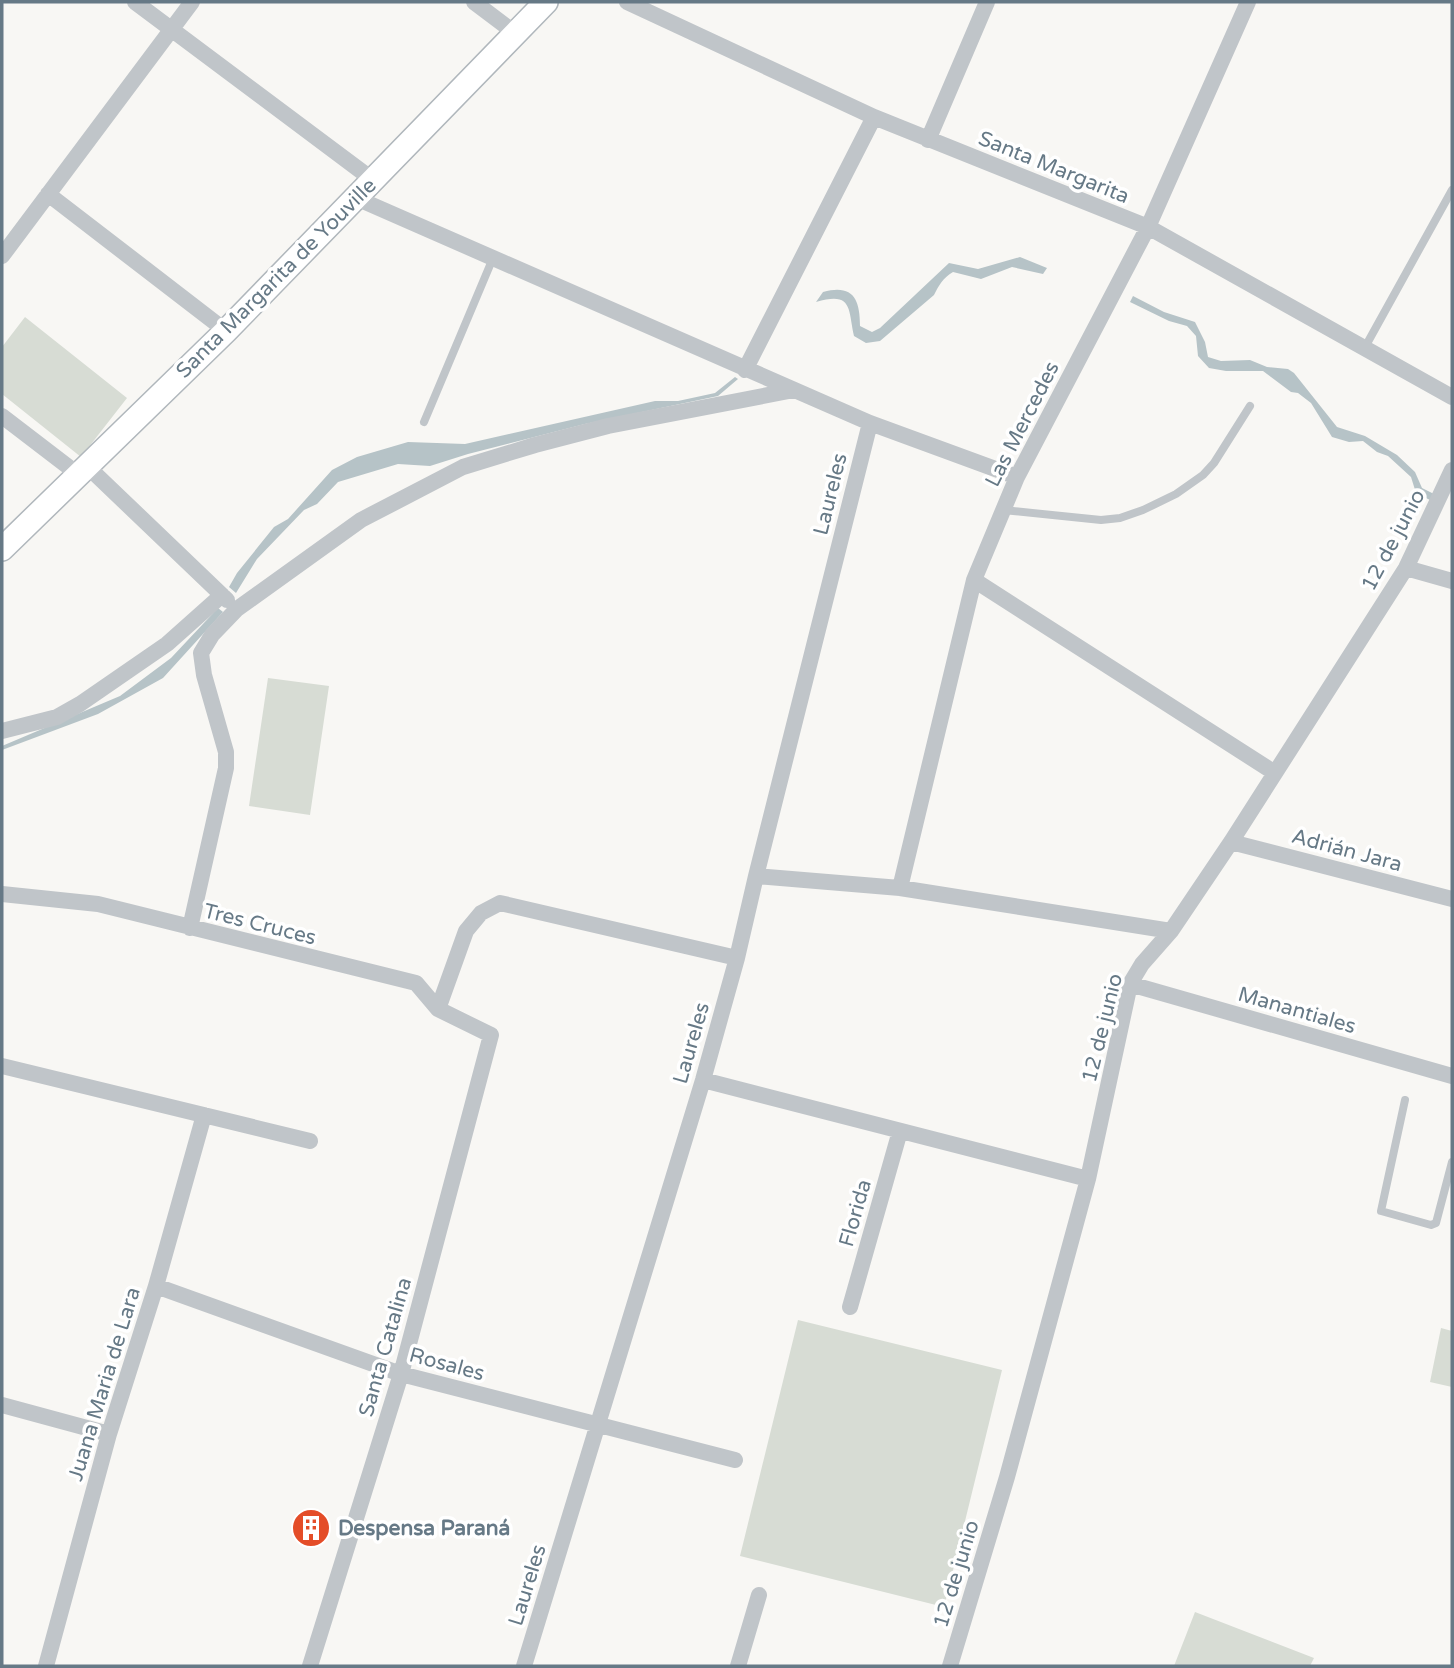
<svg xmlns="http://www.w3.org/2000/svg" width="1454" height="1668" font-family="'Varela Round',sans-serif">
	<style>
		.green { fill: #d7dcd4 }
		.water { fill: #b6c3c7 }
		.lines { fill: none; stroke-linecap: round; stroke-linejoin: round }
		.secondary-casing { stroke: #b0b7bc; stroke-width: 26 }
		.service { stroke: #c0c5c9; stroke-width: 8 }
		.minor { stroke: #c0c5c9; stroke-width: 16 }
		.secondary { stroke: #fff; stroke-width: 23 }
		.labels { text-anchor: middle; stroke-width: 7; stroke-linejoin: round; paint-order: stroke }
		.street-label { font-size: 21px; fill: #667986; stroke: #fff }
		.poi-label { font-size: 21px; font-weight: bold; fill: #667986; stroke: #fff; text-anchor: start }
	</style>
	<rect width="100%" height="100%" fill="#f8f7f4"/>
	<!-- green -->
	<path class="green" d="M25,317L127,398L81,457L2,394V347Z
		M268,678L329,686L310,815L249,806Z
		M798,1320L1002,1370L944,1607L740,1556Z
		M1441,1328L1452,1331V1387L1430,1382Z
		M1195,1612L1314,1658L1310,1666H1174Z"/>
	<!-- water -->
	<path class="water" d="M1020,257L1047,268L1043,274L1012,267L981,279L953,272C943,278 939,285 934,295L880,341L866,343L854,336C848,309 853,291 816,302L823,292C853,284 860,299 860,326L872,332L880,328L949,263L978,269Z
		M1133,296L1164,312L1195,322L1205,342L1208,357L1221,361L1250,360L1267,367L1288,369L1294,373L1337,427L1365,436L1397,455L1415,472L1422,488L1434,494L1432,501L1416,493L1411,477L1388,456L1377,452L1363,441L1349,442L1332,437L1311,403L1298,393L1291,392L1263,371H1226L1209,368L1198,356L1196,336L1187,326L1169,321L1130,302Z
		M735,377L738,379L718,396L585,424L468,454L430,466L398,464L338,482L317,504L304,510L257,559L236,593L229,587L237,573L274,527L288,519L332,470L357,457L408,442L465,444L655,401H678L715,393Z
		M218,608L223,612L163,678L98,714L2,750V746L120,696L171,658Z"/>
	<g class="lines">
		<defs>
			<path id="secondary" d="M2,549L226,331L546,2"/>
		</defs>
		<!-- secondary casing -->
		<use href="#secondary" class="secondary-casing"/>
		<!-- service -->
		<path class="service" d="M1364,349L1452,190
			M424,422L493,258
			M1003,510L1101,520L1120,518L1143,510L1176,494L1203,475L1214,463L1250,406
			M1405,1100L1381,1211L1431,1225L1436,1223L1452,1162"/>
		<!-- minor -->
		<path class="minor" d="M135,2L373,180
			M474,2L515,33
			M627,2L874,117L1148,227L1452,397
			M928,140L987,2
			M48,194L226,331
			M356,198L870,423L1017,477
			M2,256L192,2
			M745,370L874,117
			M2,416L79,475
			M88,467L227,600
			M1406,568L1452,581
			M974,580L1275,773
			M2,731L57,717L80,704L167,644L222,595
			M1231,842L1452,899
			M756,876L900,888L1171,931
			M900,888L974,580L1017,477L1148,227L1248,2
			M2,894L98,904L416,983L438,1009L491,1035L401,1374L310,1666
			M190,928L226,768V752L204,675L201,653L212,635L237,609L361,520L463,467L535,445L608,426L794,390
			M1130,984L1452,1076
			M438,1009L466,931L481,913L500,903L737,958
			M2,1066L310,1141
			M703,1080L1088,1179
			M156,1286L401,1374L735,1460
			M850,1307L900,1131
			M2,1405L109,1434
			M46,1666L109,1434L156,1286L204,1115
			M524,1666L703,1080L737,958L756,876L870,423
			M738,1666L759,1595
			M950,1666L1007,1477L1088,1179L1130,984L1142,964L1171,931L1231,842L1406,568L1452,470"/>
		<!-- secondary -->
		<use href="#secondary" class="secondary"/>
	</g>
	<!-- icons -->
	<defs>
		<symbol id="building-disc" viewBox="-11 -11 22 22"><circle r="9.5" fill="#e44d28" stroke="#fff"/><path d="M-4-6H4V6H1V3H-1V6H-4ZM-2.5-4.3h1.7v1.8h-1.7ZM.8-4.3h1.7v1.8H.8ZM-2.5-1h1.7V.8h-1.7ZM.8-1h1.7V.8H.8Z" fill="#fff"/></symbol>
	</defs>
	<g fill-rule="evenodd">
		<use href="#building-disc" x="289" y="1506" width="44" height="44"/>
	</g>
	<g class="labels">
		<!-- street labels -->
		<g class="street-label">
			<text transform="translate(1054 167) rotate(22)" y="7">Santa Margarita</text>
			<text transform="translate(276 278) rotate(-45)" y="7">Santa Margarita de Youville</text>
			<text transform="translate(1022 424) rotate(-63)" y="7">Las Mercedes</text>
			<text transform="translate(830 494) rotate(-76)" y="7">Laureles</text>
			<text transform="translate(1393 540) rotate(-62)" y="7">12 de junio</text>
			<text transform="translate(1347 850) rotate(15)" y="7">Adrián Jara</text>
			<text transform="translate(260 924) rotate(14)" y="7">Tres Cruces</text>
			<text transform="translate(1297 1010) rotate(16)" y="7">Manantiales</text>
			<text transform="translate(1102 1028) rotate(-76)" y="7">12 de junio</text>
			<text transform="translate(691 1043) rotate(-74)" y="7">Laureles</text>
			<text transform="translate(855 1213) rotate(-74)" y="7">Florida</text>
			<text transform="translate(385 1347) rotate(-74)" y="7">Santa Catalina</text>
			<text transform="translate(447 1364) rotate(15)" y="7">Rosales</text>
			<text transform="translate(104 1384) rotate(-73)" y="7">Juana Maria de Lara</text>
			<text transform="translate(956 1574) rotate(-73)" y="7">12 de junio</text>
			<text transform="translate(527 1585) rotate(-73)" y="7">Laureles</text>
		</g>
		<!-- poi labels -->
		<g class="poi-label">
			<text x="338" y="1535">Despensa Paraná</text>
		</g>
	</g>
	<!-- border -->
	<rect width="1454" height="1668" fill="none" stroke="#667986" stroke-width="7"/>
</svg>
